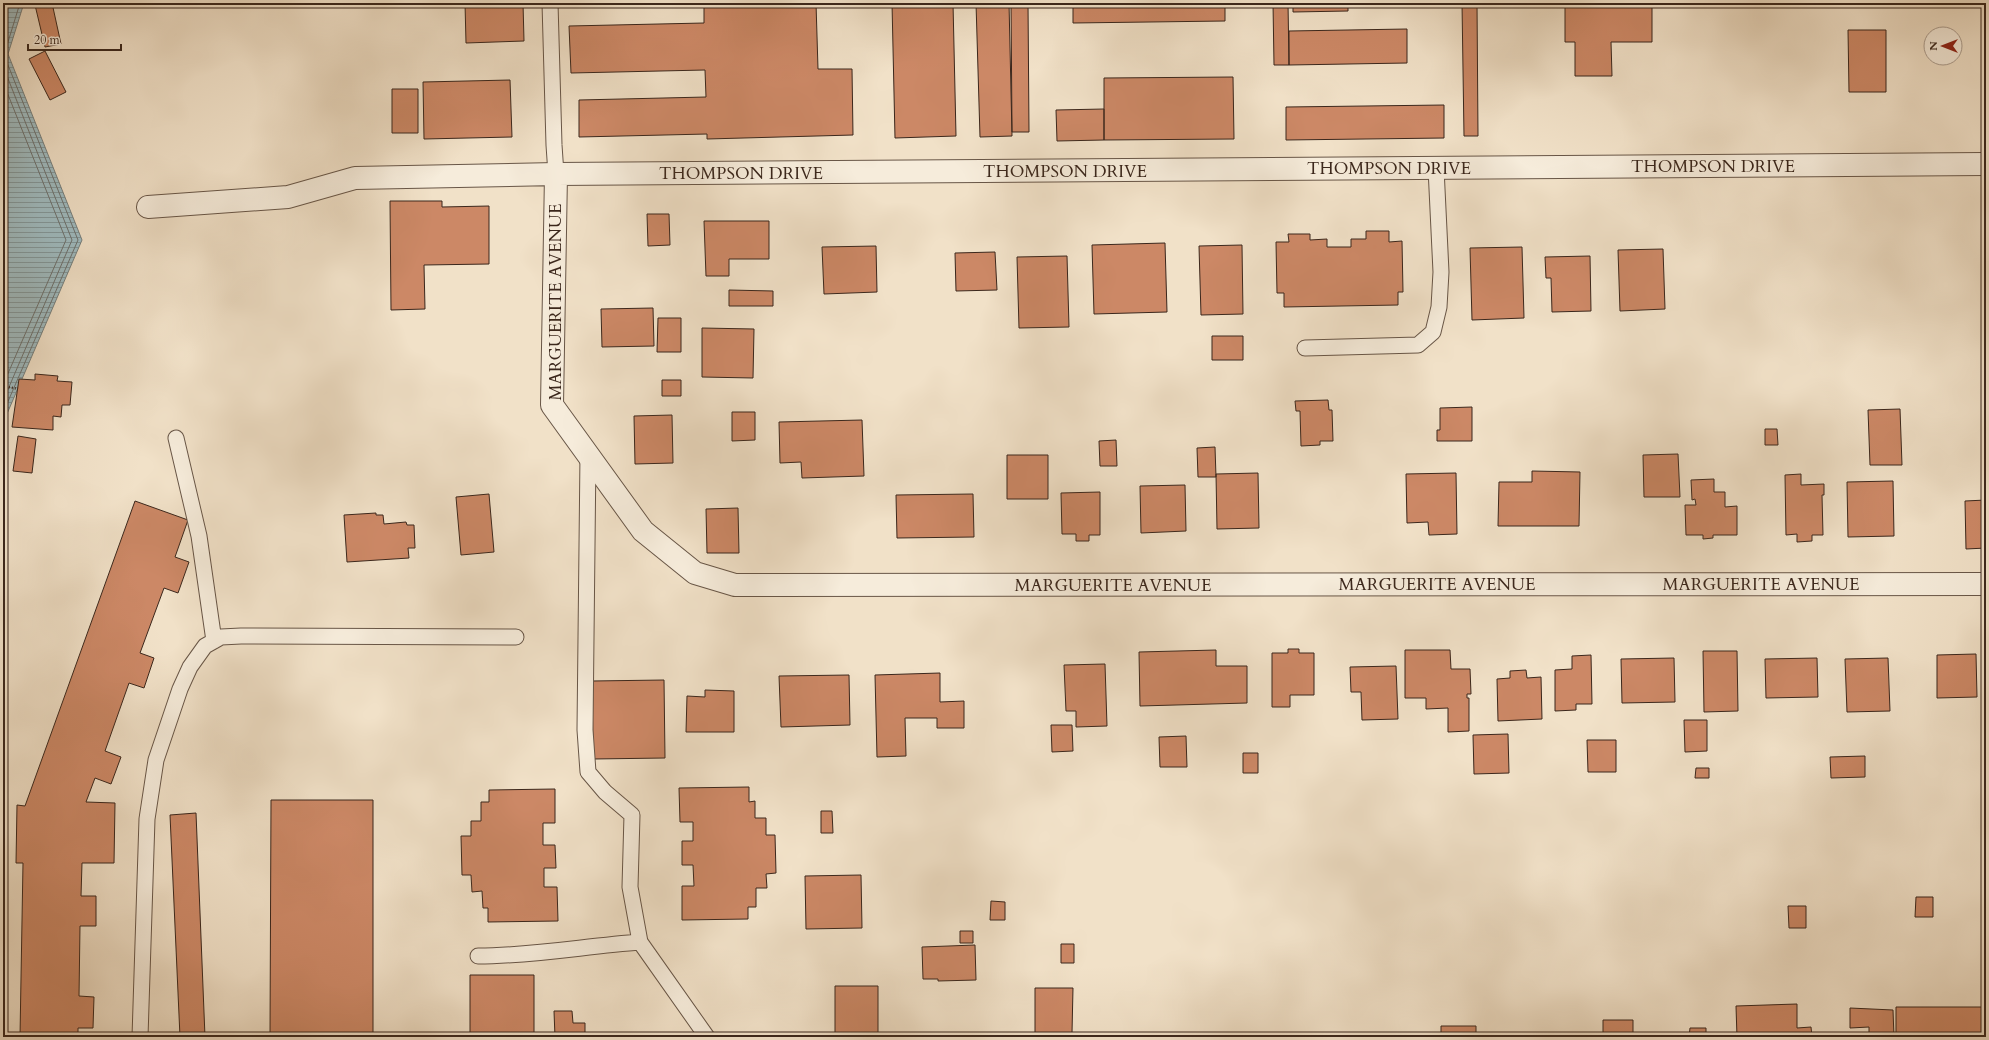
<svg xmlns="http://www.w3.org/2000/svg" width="1989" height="1040" font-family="Cardo,serif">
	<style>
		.water { fill: url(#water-rules); stroke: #77807e }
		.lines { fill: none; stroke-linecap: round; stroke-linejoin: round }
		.shore { stroke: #6d716e; stroke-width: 1 }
		.building { fill: #c86; stroke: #3b271c }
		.lane-casing { stroke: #685647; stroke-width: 17 }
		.street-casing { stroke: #685647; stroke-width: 24 }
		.path { stroke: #3b271c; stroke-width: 2.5; stroke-dasharray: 1 2; stroke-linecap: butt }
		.lane { stroke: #f6ecdb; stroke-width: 15 }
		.street { stroke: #f6ecdb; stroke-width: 22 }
		.labels { text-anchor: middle; stroke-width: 3.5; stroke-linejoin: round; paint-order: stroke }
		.street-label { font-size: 17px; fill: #3b271c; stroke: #f6ecdb }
	</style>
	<defs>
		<pattern id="water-rules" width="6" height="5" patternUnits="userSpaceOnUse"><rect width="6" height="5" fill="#9fbbc0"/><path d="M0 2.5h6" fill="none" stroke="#83989b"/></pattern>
	</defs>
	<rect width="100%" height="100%" fill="#f1e1c8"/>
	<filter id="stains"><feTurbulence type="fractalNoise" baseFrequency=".005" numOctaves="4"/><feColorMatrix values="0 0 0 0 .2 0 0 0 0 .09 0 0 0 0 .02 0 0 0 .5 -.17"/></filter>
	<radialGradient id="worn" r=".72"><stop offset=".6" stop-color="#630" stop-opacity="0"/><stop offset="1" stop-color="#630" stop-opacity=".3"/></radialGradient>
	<!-- water -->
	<path class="water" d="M3,3H24L8,54L82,240L3,423Z"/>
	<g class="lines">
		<!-- shore -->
		<path class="shore" d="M3,66L72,240L3,401
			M3,82L66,240L3,385
			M3,413L78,240L4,55L20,3"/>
	</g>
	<!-- building -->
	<path class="building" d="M44,3H52L61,44L45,47L35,5Z
		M465,3H523L524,41L466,43Z
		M704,3H816L818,69H852L853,135L707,139V134L579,137V100L706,97L705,70L571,73L569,26L704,23Z
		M892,3H953L956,136L895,138Z
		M976,3H1009L1012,136L980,137Z
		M1011,3H1028L1029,132H1012Z
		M1073,3H1225V21L1073,23Z
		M1273,3H1288L1289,65H1274Z
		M1293,3H1348V11L1293,12Z
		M1462,3H1477L1478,136H1464Z
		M1565,3H1652V42H1611L1612,76H1575V42H1565Z
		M1407,29V63L1289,65V31Z
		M1848,30H1886V92H1849Z
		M45,51L66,92L50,100L29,59Z
		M1233,77L1234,139L1104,140V78Z
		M510,80L512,137L424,139L423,82Z
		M392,89H418V133H392Z
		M1444,105V138L1286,140V107Z
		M1104,109V140L1057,141L1056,110Z
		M390,201H442V207L489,206V264L424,265L425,309L391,310Z
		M647,214H669L670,245L648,246Z
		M704,221H769V259H729V276H706Z
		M1366,231H1389V242L1402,241L1403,292H1398V305L1284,307V293H1277L1276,242H1289L1288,234H1310V240L1327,239V247H1351V239H1366Z
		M1165,243L1167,312L1094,314L1092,245Z
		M1242,245L1243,314L1201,315L1199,246Z
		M876,246L877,292L824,294L822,247Z
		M1522,247L1524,318L1472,320L1470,248Z
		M1663,249L1665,309L1620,311L1618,250Z
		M995,252L997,290L956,291L955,253Z
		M1067,256L1069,327L1019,328L1017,257Z
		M1590,256L1591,311L1552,312L1551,278H1546L1545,257Z
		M729,290L773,291V306H729Z
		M653,308L654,346L602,347L601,309Z
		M658,318H681V352H657Z
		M702,328L754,329L753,378L702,377Z
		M1212,336H1243V360H1212Z
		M35,374L58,376L57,381L72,382L70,405H62L61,417L53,416V430L12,427L19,379L35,380Z
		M662,380H681V396H662Z
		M1328,400L1329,410H1332L1333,441H1320V445L1301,446L1300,411H1296L1295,401Z
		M1472,407V441H1437V430H1440V408Z
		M1900,409L1902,465H1870L1868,410Z
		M732,412H755V440L732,441Z
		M672,415L673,463L635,464L634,416Z
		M862,420L864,476L802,478L801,462L780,463L779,422Z
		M1765,429H1777L1778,445H1765Z
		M18,436L36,439L32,473L13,471Z
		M1116,440L1117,466H1100L1099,441Z
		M1215,447L1216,477H1198L1197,448Z
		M1678,454L1680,497H1644L1643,455Z
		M1007,455H1048V499H1007Z
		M1532,471L1580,472L1579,526H1498L1499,482H1532Z
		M1258,473L1259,528L1217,529L1216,474Z
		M1456,473L1457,534L1429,535L1428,522L1407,523L1406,474Z
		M1801,474V485L1824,484V495H1822L1823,535H1812V541L1797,542V534L1786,535L1785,475Z
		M1714,479V492H1725V507L1737,506V535H1713V538L1703,539V535H1686L1685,505H1696L1695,499L1692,500L1691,480Z
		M1893,481L1894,536L1848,537L1847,482Z
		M1185,485L1186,531L1141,533L1140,486Z
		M1100,492V535H1089V541H1076V534H1062L1061,493Z
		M489,494L494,552L461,555L456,497Z
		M973,494L974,537L897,538L896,495Z
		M1986,500V548L1966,549L1965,501Z
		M135,501L188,520L175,557L189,562L178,593L164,588L140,653L154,658L144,688L129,683L105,751L121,757L111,784L95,778L86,802L115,803L114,863H82L81,896H96V926H80L79,996L94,997L93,1028H78V1037H20L23,863H16L17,805L25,806Z
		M738,508L739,553H707L706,509Z
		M376,513V515H383L384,524L406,522L407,525H414L415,548H408L409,558L347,562L344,515Z
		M1288,649H1299V653H1314V695H1290V707H1272V653H1288Z
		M1216,650V666H1247V703L1140,706L1139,652Z
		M1405,650H1450L1451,669H1470L1471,694H1467V698H1469V731L1448,732V708L1426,709V698H1405Z
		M1703,651H1737L1738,711L1704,712Z
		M1976,654L1977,697L1937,698V655Z
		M1591,655L1592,704H1576V710L1555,711V670L1572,669V656Z
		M1674,658L1675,702L1622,703L1621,659Z
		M1817,658L1818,697L1766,698L1765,659Z
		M1888,658L1890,711L1847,712L1845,659Z
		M1105,664L1107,726L1076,727V711H1066L1064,665Z
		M1396,666L1398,719L1362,720L1361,692H1351L1350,667Z
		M1526,670L1527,678L1541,677L1542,719L1498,721L1497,679L1510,678V671Z
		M940,673V702L964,701V728H937V718H905L906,756L877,757L875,675Z
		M849,675L850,725L781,727L779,676Z
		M664,680L665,758L593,759L592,681Z
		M705,690L734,691V732H686L687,696L705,697Z
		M1684,720H1707V751L1685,752Z
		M1051,725H1072L1073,751L1052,752Z
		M1508,734L1509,773L1474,774L1473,735Z
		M1186,736L1187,767H1160L1159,737Z
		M1587,740H1616V772H1588Z
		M1243,753H1258V773H1243Z
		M1865,756V777L1831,778L1830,757Z
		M1696,768H1709V778H1695Z
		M749,787V802L755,801V818H766V835H775L776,873L766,874L767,888H756V907H748V919L682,920V886H694L693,865H682V841H693V822H680L679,788Z
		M555,789V823H543V845H555L556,868H544V887H557L558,921L488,922V908H483L482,891L472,892L471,875H462L461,836H471V821H481V802H489V790Z
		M271,800H373V1037H270Z
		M821,811H832L833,833H821Z
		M196,813L205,1037H180L170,815Z
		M1982,855H1986V918H1984Z
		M861,875L862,928L806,929L805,876Z
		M1916,897H1933V917H1915Z
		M991,901L1005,902V920H990Z
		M1788,906H1806V928H1789Z
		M960,931H973V943H960Z
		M1061,944H1074V963H1061Z
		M975,945L976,980L938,981V979H923L922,947Z
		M470,975H534V1037H470Z
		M835,986H878V1037H835Z
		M1035,988H1073L1072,1033H1035Z
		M1797,1004V1028L1811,1027L1812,1037H1737L1736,1006Z
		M1896,1007H1982V1037H1896Z
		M1850,1008L1893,1010L1894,1037H1869V1027L1850,1028Z
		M554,1011H572L573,1023H585V1037H555Z
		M1603,1020H1633V1037H1603Z
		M1441,1026H1476V1037H1441Z
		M1690,1028H1706V1037H1689Z"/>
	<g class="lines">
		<defs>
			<path id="lane" d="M550,3L554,145L556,174
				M1305,348L1418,345L1433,332L1439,307L1441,272L1436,168
				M176,438L199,536L214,641
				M588,454L585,730L588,772L605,792L632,815L630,887L640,942L707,1037
				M478,956C532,956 586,946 640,942
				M140,1037L147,819L156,760L180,689L190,667L205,646L221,637L241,636L516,637"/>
			<path id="street" d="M556,174L552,405L643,531L695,573L735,585L1986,584
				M148,207L288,197L355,178L556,174L1986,164"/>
		</defs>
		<!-- lane casing -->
		<use href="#lane" class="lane-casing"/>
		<!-- street casing -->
		<use href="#street" class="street-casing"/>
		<!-- path -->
		<path class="path" d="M3,386L18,389"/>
		<!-- lane -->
		<use href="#lane" class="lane"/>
		<!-- street -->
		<use href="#street" class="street"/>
	</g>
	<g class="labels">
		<!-- street labels -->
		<g class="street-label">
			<text x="1713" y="172">THOMPSON DRIVE</text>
			<text x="1389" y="174">THOMPSON DRIVE</text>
			<text x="1065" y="177">THOMPSON DRIVE</text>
			<text x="741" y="179">THOMPSON DRIVE</text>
			<text transform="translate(555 302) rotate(-90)" y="6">MARGUERITE AVENUE</text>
			<text x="1437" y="590">MARGUERITE AVENUE</text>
			<text x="1761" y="590">MARGUERITE AVENUE</text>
			<text x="1113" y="591">MARGUERITE AVENUE</text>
		</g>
	</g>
	<!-- margin -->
	<rect width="1989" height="1040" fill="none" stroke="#f1e1c8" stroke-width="16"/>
	<rect x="4" y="4" width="1981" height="1032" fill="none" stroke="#3b271c" stroke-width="2"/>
	<rect x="8" y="8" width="1973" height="1024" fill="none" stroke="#3b271c"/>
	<!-- north arrow -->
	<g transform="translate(1943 46) rotate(270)"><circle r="19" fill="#f6ecdb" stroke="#ab9d8f"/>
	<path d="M0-3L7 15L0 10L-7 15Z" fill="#8f2418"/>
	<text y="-6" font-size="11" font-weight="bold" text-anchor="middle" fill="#3b271c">N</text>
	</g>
	<!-- scale -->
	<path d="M28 44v6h93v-6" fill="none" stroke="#3b271c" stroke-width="2"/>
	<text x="34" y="44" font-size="12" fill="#3b271c" stroke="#f6ecdb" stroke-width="3" paint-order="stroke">20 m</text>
	<rect width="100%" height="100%" filter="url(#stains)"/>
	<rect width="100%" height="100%" fill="url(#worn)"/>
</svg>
